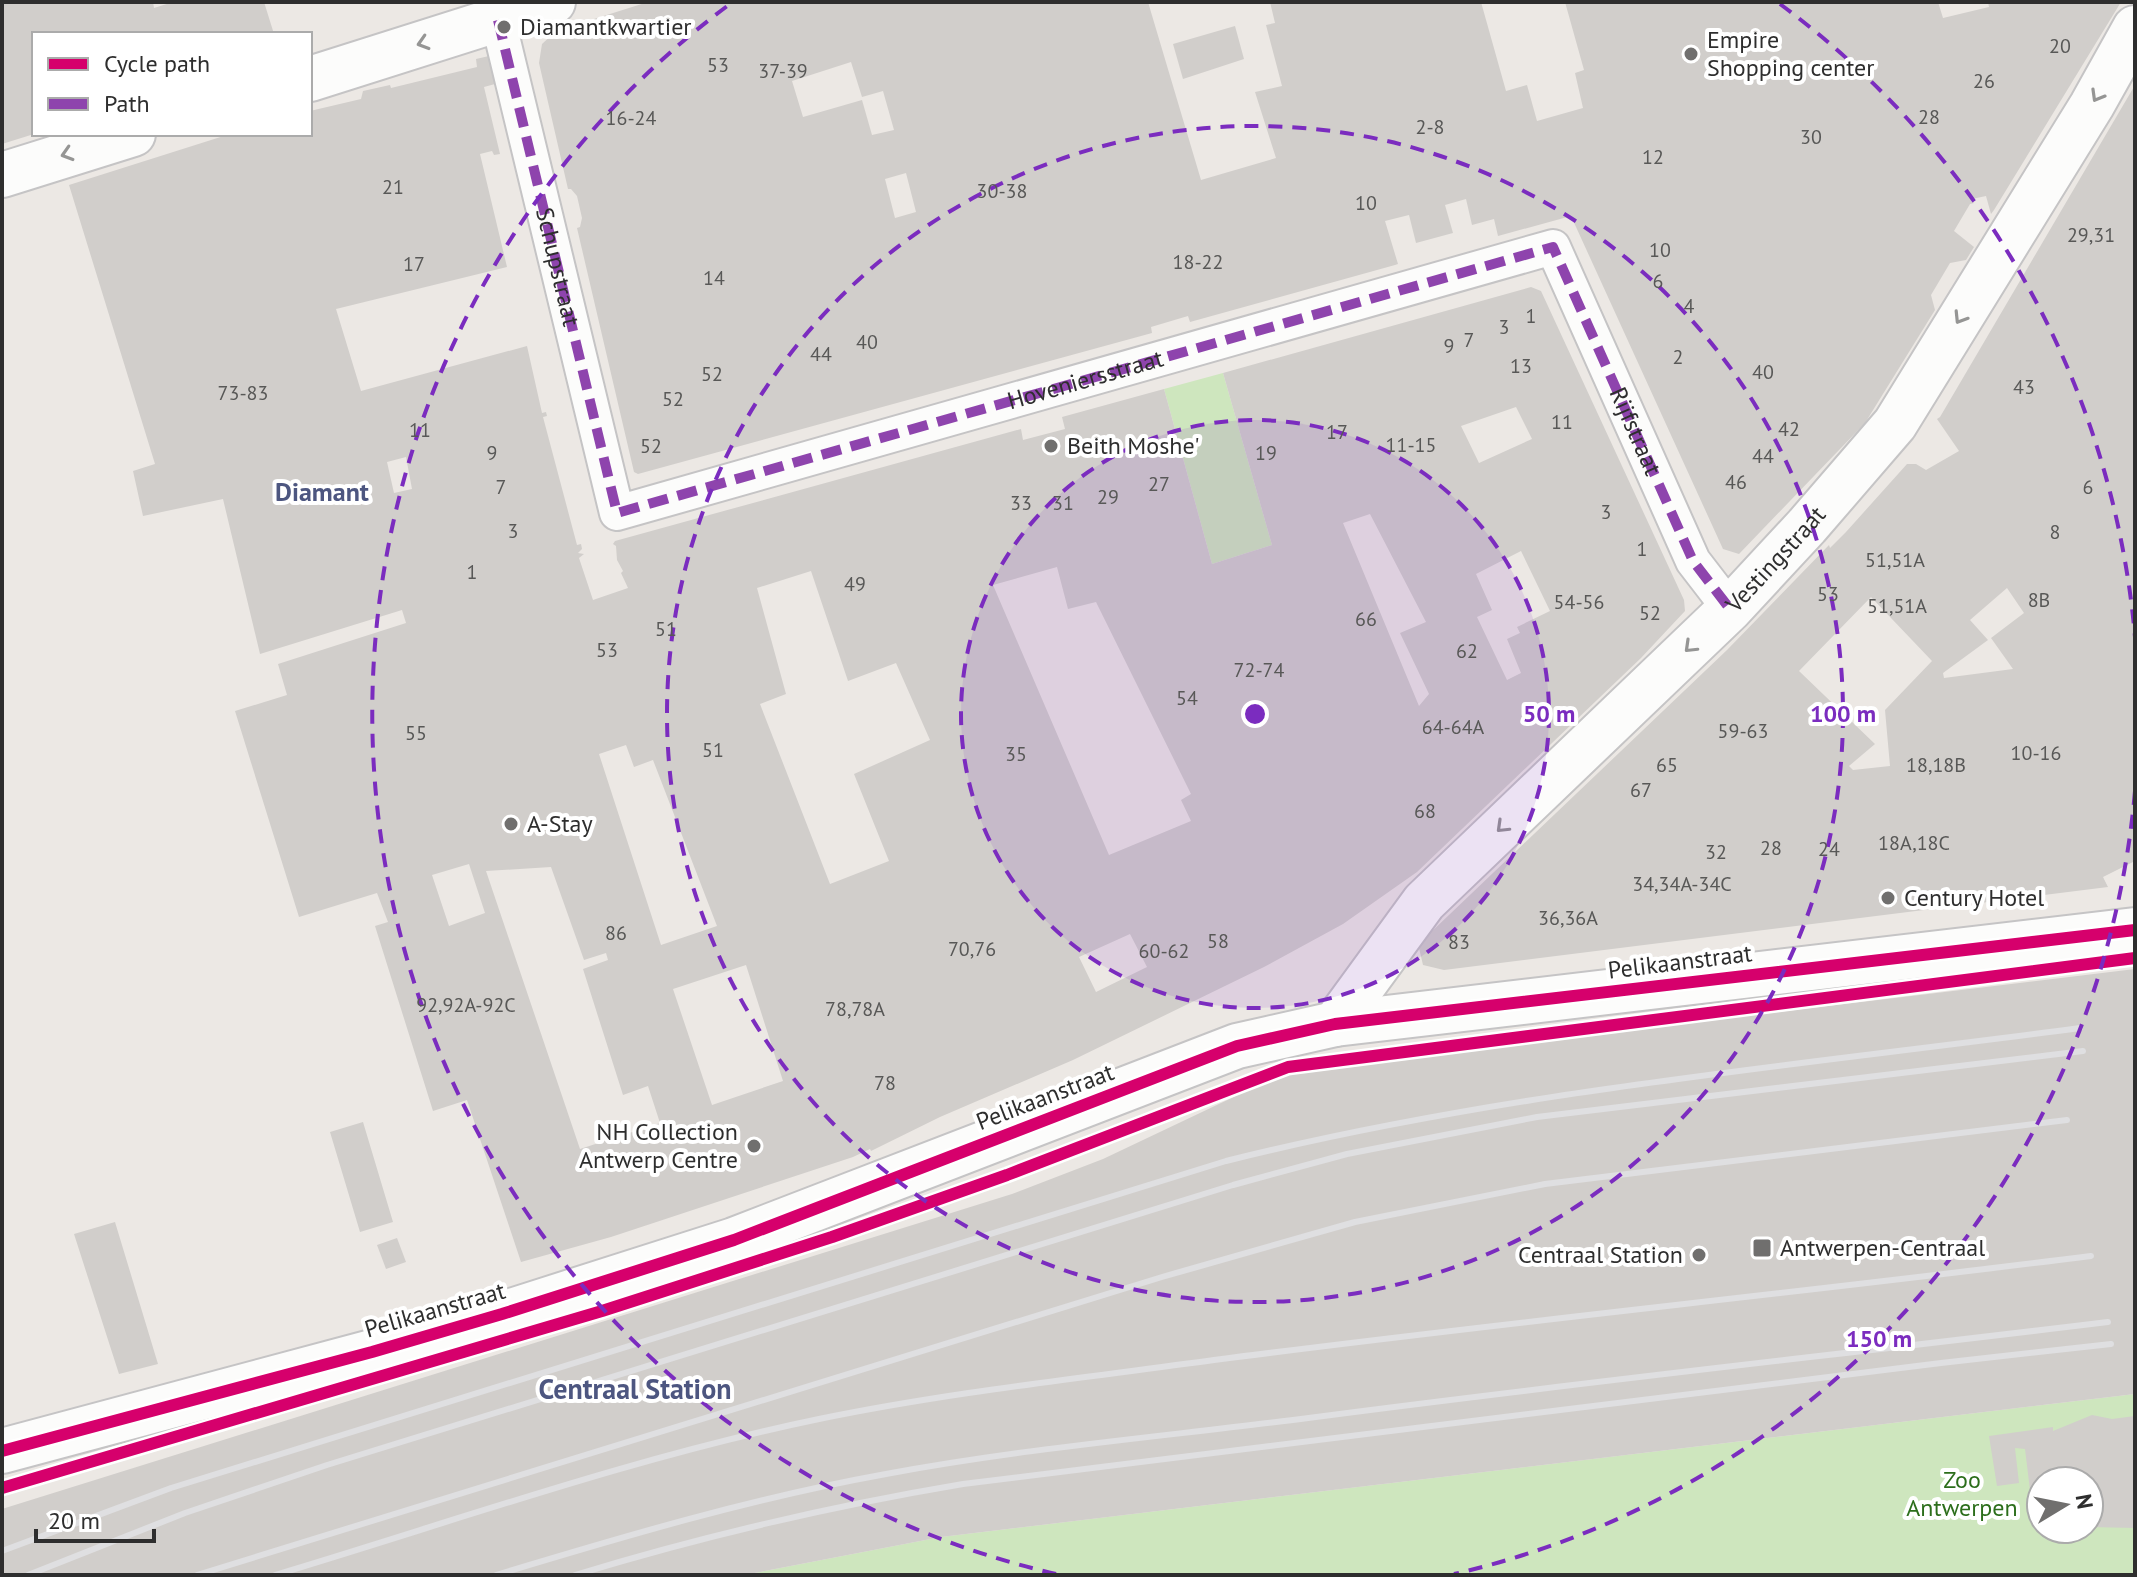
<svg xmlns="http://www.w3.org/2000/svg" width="2137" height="1577" font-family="'PT Sans',sans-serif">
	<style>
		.green { fill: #cee6be; fill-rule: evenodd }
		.building { fill: #d1cecb; fill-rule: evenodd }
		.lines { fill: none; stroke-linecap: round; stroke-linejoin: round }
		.pedestrian-casing { stroke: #c5c4c5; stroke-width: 38 }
		.minor-casing { stroke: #c5c4c5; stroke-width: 48 }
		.pedestrian { stroke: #fcfcfb; stroke-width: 34 }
		.minor { stroke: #fcfcfb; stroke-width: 44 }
		.rail { stroke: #dfdfe1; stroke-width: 6 }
		.quiet { stroke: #8e44ad; stroke-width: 10; stroke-dasharray: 20 10; stroke-linecap: butt }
		.cycleway-casing { stroke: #fff; stroke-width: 17 }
		.cycleway { stroke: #d6006c; stroke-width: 12 }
		.oneway { stroke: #959594 }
		.ring { fill: none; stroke: #7b2cbf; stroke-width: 4; stroke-dasharray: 14 10 }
		.poi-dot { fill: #706f6e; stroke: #fff; stroke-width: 3 }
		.labels { text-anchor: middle; stroke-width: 8; stroke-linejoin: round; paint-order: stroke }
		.number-label { font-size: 20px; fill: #585857 }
		.poi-label { font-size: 24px; fill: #2e2e2e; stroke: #fff; text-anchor: start }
		.street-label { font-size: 24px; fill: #2e2e2e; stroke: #fff }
		.park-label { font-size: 24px; fill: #2c6e1b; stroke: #fff }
		.neighbourhood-label { font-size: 26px; font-weight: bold; fill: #4d5680; stroke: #fff }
		.quarter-label { font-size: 28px; font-weight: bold; fill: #4d5680; stroke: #fff }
		.centre { fill: #7b2cbf; stroke: #fff; stroke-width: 4 }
		.ring-label { font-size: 24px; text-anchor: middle; font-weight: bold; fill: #7b2cbf; stroke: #fff; stroke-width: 8; stroke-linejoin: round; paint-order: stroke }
	</style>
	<rect width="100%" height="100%" fill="#ece8e4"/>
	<!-- green -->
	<path class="green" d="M1223,373L1272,545L1212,564L1164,389Z
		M2135,1394V1575H744L941,1537ZM2041,1481H2089V1529H2041Z"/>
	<!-- building -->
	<path class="building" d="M2,2H153L154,8L173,2H264L274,34H34V134L2,144Z
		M648,2H1148L1201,180L1276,158L1255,92L1282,86L1266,25L1275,23L1270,2H1481L1506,91L1527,85L1537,121L1583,108L1575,73L1584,70L1565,2H1938L1943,18L1989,7L1988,2H2121L1994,210L1991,214L1986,196L1972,199L1974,203L1970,204L1954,231L1974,247L1966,260L1950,263L1931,295L1935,310L1865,423L1739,554L1723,549L1571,216L1498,236L1494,219L1472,225L1466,199L1445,205L1453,233L1416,243L1409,215L1385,221L1398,264L1395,265L1190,322L1188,316L1151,327L1152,333L638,474L634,472L577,228L580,227L582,218L577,196L571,189H568L539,63L542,44L556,31ZM851,62L862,97L883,91L894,130L872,135L862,100L803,117L792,81ZM906,173L916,212L895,218L885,179Z
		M1235,26L1244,59L1183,79L1173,44Z
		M489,56L495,84L484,87L500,154L494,155L492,151L480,154L507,267L336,309L361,391L527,346L542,413L546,412L547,416L543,417L577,545L581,544L582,549L578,553L584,554L579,558L593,600L628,588L621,573L623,571L617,560L616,546L613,544L615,541L1021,429L1023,440L1065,429L1062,417L1164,389L1212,564L1272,545L1223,373L1531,287L1541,291L1684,600L1685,611L1641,658L1417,872L1343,924L1264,967L1073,1060L940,1117L871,1151L870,1149L853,1157L611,1237L521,1262L467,1100L433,1111L375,926L388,922L377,893L299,917L235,711L287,695L278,664L406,623L402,610L260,654L223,499L143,516L133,471L155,464L69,185L230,134H310V111L361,99L363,91L390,85L391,88L477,67L476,59ZM1516,407L1532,439L1479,463L1461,426ZM406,457L412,489L394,493L387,462ZM1370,514L1426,622L1400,633L1429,694L1419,706L1343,523ZM1521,551L1550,611L1517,627L1520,633L1507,639L1521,673L1507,680L1477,617L1492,610L1476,574ZM1057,567L1068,609L1096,602L1191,794L1181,800L1191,821L1109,855L993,585ZM811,571L848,681L896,663L930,740L854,774L889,861L830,884L760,704L786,694L757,588ZM626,745L634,767L653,760L717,926L661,945L599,754ZM469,864L485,913L449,926L432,875ZM551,867L584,960L606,953L608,960L583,969L623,1095L648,1086L660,1123L580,1149L486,871ZM1130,934L1147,967L1096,992L1079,957ZM746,965L783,1081L712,1105L673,989Z
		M2135,85V861L2103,877L2108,887L1444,970L1423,965L1419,948L1428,935L1727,650L1829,545L1830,548L1846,532L1907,464H1916L1926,470L1959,451L1937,419L1940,417ZM2007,588L2024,613L1991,638L2013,669L1944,678L1943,673L1988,640L1970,620ZM1871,597L1932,661L1885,710L1890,766L1853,770L1849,766L1875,744L1799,671Z
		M2135,969V1394L941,1537L744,1575H2V1509L1012,1194L1103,1159L1240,1094L1238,1077Z
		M363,1122L393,1222L360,1232L330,1132Z
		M115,1222L158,1364L119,1374L74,1234Z
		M397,1238L406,1262L386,1269L377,1245Z
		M2092,1415L2112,1419L2135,1416V1528L2089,1527V1481H2041V1522L2034,1523L2025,1449L2015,1448L2019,1483L1997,1486L1989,1436L2053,1427V1431Z"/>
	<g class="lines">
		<defs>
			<g id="pedestrian">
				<path id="s1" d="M498,20L617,513L1553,247L1693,561L1730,609"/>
			</g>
			<g id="minor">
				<path d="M310,79L553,2"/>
				<path d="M2,175L133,134"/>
				<path id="s2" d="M1335,1024L1424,902L1730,609L1807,526L1895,424L2092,105L2135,28"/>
				<path d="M2,1451L372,1352L502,1314L734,1240L1237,1046L1335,1024L2135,930"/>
			</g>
		</defs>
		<!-- pedestrian casing -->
		<use href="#pedestrian" class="pedestrian-casing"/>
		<!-- minor casing -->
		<use href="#minor" class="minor-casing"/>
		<!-- pedestrian -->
		<use href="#pedestrian" class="pedestrian"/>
		<!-- minor -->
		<use href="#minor" class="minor"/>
		<!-- rail -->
		<path class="rail" d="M2,1551L171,1488L1226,1161C1506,1091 1795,1066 2080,1028
			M28,1575L185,1513L327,1465L1233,1185L1347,1154L1537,1117L2083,1051
			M197,1575L1162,1277L1355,1222L1545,1184L2067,1120
			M275,1575C455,1521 635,1457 819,1419C950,1392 1083,1378 1214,1360C1506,1322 1799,1293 2091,1256
			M496,1575C625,1536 753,1498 886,1474C1020,1449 1157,1437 1293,1420C1564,1384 1836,1355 2108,1322
			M575,1575C703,1536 832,1506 963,1484L1941,1363L2111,1344"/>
		<!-- quiet -->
		<path class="quiet" d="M498,20L617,513L1553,247L1693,561L1730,609"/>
		<defs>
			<path id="cycleway" d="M2,1451L372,1352L502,1314L734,1240L1237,1046L1335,1024L2135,930
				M2,1488L602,1311L832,1237L1007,1175L1288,1067L2135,958"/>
		</defs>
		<!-- cycleway casing -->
		<use href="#cycleway" class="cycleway-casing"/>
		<!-- cycleway -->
		<use href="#cycleway" class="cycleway"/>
	</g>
	<!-- one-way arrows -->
	<defs><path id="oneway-chevron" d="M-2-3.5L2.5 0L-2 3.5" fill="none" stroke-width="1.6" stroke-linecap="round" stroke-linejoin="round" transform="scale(2)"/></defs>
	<g class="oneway">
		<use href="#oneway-chevron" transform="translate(423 43) rotate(163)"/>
		<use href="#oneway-chevron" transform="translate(2097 96) rotate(120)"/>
		<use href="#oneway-chevron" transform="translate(67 154) rotate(163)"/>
		<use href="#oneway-chevron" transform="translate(1960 318) rotate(122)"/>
		<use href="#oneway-chevron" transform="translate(1690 647) rotate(136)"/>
		<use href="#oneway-chevron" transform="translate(1502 827) rotate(136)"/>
	</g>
	<!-- distance rings -->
	<circle cx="1255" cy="714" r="294" fill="#7b2cbf" fill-opacity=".12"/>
	<g class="ring">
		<circle cx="1255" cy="714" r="294"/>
		<circle cx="1255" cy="714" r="588"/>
		<path d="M2135 791A883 883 0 0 1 1454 1574M1056 1574A883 883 0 0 1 730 4M1780 4A883 883 0 0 1 2135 637"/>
	</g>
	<!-- markers -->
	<g class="poi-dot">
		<circle cx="504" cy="27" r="8"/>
		<circle cx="1691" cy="54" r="8"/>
		<circle cx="1051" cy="446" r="8"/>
		<circle cx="511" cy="824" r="8"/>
		<circle cx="1888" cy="898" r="8"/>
		<circle cx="754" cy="1146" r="8"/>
		<rect x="1752" y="1238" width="20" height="20" rx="4"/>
		<circle cx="1699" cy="1255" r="8"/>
	</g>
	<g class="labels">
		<!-- number labels -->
		<g class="number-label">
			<text x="2060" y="53">20</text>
			<text x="718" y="72">53</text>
			<text x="783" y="78">37-39</text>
			<text x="1984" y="88">26</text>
			<text x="1929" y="124">28</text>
			<text x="631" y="125">16-24</text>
			<text x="1430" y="134">2-8</text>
			<text x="1811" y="144">30</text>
			<text x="1653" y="164">12</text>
			<text x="393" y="194">21</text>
			<text x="1002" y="198">30-38</text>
			<text x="1366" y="210">10</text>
			<text x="2091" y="242">29,31</text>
			<text x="1660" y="257">10</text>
			<text x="1198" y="269">18-22</text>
			<text x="414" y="271">17</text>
			<text x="714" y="285">14</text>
			<text x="1658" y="288">6</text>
			<text x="1689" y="313">4</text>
			<text x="1531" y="323">1</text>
			<text x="1504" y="334">3</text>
			<text x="1469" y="347">7</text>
			<text x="867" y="349">40</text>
			<text x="1449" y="353">9</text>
			<text x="821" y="361">44</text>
			<text x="1678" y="364">2</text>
			<text x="1521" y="373">13</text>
			<text x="1763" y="379">40</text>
			<text x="712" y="381">52</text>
			<text x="2024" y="394">43</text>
			<text x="243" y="400">73-83</text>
			<text x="673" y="406">52</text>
			<text x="1562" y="429">11</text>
			<text x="1789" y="436">42</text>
			<text x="420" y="437">11</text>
			<text x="1337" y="439">17</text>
			<text x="1411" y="452">11-15</text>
			<text x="651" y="453">52</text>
			<text x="492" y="460">9</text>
			<text x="1266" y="460">19</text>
			<text x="1763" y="463">44</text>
			<text x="1736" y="489">46</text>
			<text x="1159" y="491">27</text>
			<text x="501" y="494">7</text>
			<text x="2088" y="494">6</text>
			<text x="1108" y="504">29</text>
			<text x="1021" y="510">33</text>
			<text x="1063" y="510">31</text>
			<text x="1606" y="519">3</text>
			<text x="513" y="538">3</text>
			<text x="2055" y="539">8</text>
			<text x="1642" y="556">1</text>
			<text x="1895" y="567">51,51A</text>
			<text x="472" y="579">1</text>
			<text x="855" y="591">49</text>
			<text x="1828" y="601">53</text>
			<text x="2039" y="607">8B</text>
			<text x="1579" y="609">54-56</text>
			<text x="1897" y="613">51,51A</text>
			<text x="1650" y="620">52</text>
			<text x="1366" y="626">66</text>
			<text x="666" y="636">51</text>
			<text x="607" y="657">53</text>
			<text x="1467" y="658">62</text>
			<text x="1259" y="677">72-74</text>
			<text x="1187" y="705">54</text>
			<text x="1453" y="734">64-64A</text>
			<text x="1743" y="738">59-63</text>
			<text x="416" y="740">55</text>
			<text x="713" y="757">51</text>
			<text x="2036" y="760">10-16</text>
			<text x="1016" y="761">35</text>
			<text x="1667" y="772">65</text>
			<text x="1936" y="772">18,18B</text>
			<text x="1641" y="797">67</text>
			<text x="1425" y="818">68</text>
			<text x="1914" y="850">18A,18C</text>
			<text x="1771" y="855">28</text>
			<text x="1829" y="856">24</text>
			<text x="1716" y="859">32</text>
			<text x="1682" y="891">34,34A-34C</text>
			<text x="1568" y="925">36,36A</text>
			<text x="616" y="940">86</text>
			<text x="1218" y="948">58</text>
			<text x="1459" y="949">83</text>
			<text x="972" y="956">70,76</text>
			<text x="1164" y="958">60-62</text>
			<text x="466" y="1012">92,92A-92C</text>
			<text x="855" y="1016">78,78A</text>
			<text x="885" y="1090">78</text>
		</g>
		<!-- poi labels -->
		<g class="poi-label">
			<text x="520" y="35">Diamantkwartier</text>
			<text x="1707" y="48">Empire<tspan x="1707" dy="28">Shopping center</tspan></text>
			<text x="1067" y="454">Beith Moshe'</text>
			<text x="527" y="832">A-Stay</text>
			<text x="1904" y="906">Century Hotel</text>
			<text x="738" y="1140" text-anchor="end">NH Collection<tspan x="738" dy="28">Antwerp Centre</tspan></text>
			<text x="1780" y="1256">Antwerpen-Centraal</text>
			<text x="1683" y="1263" text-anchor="end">Centraal Station</text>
		</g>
		<!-- street labels -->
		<g class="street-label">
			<text dy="8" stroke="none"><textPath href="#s1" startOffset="254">Schupstraat</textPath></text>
			<text dy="8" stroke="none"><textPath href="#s1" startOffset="994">Hoveniersstraat</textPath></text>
			<text dy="8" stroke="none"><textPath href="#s1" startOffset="1682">Rijfstraat</textPath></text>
			<text dy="8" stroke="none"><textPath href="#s2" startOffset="642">Vestingstraat</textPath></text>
			<text transform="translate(1680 962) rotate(-7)" y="8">Pelikaanstraat</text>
			<text transform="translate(1045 1097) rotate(-21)" y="8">Pelikaanstraat</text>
			<text transform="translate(435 1310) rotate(-16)" y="8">Pelikaanstraat</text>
		</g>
		<!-- park labels -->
		<g class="park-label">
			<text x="1962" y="1488">Zoo<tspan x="1962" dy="28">Antwerpen</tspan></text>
		</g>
		<!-- neighbourhood labels -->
		<g class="neighbourhood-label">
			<text x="322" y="501">Diamant</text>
		</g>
		<!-- quarter labels -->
		<g class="quarter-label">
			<text x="635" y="1399">Centraal Station</text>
		</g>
	</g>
	<circle cx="1255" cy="714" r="12" class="centre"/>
	<g class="ring-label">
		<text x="1549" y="722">50 m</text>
		<text x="1843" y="722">100 m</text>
		<text x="1879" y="1347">150 m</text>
	</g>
	<!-- border -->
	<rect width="2137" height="1577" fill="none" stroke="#2e2e2e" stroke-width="8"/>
	<!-- legend -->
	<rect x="32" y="32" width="280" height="104" fill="#ffffff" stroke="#ababab" stroke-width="2"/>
	<rect x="48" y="58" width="40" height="12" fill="#d6006c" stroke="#ababab" stroke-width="2"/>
	<text x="104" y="72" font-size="24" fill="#2e2e2e">Cycle path</text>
	<rect x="48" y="98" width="40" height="12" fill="#8e44ad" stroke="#ababab" stroke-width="2"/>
	<text x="104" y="112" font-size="24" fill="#2e2e2e">Path</text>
	<!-- north arrow -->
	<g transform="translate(2065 1505) rotate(80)"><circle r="38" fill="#ffffff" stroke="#ababab" stroke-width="2"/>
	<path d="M0-6L14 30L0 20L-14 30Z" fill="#706f6e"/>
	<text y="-12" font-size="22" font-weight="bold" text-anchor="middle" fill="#2e2e2e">N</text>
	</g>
	<!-- scale -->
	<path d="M36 1529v12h118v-12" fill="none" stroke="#2e2e2e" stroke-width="4"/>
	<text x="48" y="1529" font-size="24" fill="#2e2e2e" stroke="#ffffff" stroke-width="6" paint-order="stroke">20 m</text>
</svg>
